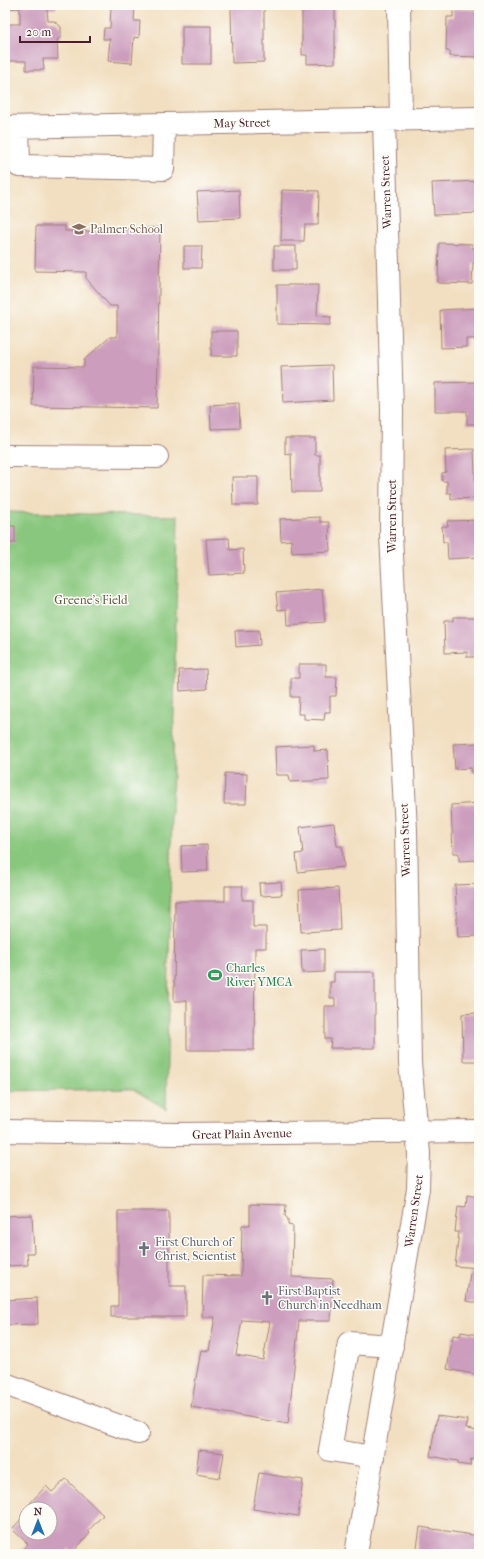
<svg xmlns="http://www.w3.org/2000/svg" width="484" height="1559" font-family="'IM FELL French Canon',serif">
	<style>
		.green { fill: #89c77e; stroke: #6a7354 }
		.building { fill: #cc9dbd; fill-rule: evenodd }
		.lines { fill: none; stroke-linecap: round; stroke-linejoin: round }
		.minor-casing { stroke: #9e7f76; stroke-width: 24 }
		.major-casing { stroke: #9e7f76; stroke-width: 24 }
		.minor { stroke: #fff; stroke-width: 22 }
		.major { stroke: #fff; stroke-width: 22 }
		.labels { text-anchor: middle; stroke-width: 3; stroke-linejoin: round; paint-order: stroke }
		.street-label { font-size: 12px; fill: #4a1f2b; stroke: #fdfcf7 }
		.education-label { font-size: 12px; fill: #785e54; stroke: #fdfcf7; text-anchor: start }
		.park-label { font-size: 12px; fill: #605a48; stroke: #fdfcf7 }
		.leisure-label { font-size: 12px; fill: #27864d; stroke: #fdfcf7; text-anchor: start }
		.worship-label { font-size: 12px; fill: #5b616d; stroke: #fdfcf7; text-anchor: start }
	</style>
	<rect width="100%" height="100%" fill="#fdfcf7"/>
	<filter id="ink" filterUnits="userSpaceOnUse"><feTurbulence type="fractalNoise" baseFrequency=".025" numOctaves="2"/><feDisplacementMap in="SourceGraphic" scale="8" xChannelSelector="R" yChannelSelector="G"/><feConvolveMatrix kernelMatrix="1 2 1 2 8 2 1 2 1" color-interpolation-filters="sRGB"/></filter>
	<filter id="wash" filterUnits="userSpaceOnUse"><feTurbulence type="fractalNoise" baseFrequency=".012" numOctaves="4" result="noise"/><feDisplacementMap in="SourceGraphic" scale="16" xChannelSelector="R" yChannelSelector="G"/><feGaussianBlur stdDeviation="0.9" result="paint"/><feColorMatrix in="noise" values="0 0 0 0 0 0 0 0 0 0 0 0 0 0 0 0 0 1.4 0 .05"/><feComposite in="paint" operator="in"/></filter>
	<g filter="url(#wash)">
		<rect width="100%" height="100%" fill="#f2dfc1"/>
		<!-- green -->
		<path class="green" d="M5,512L178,516L166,1109L133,1089L5,1091Z"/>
		<g id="blocks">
			<!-- building -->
			<path class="building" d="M5,5H56V9H47L48,21H54L61,27V37L57,40L58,59H43L44,70H26V61H8L7,24H20V8L5,9Z
				M111,5H135L134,21H140L139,38L134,37L132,63L108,61L110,39H103L104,28H110Z
				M237,5H264V62L232,63L231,7H237Z
				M302,5H335V63L307,64V55H302Z
				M453,9L479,10L477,57L450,56V51H446L447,17H453Z
				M182,26H211V64H182Z
				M479,181V213L434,215L432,183Z
				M239,190L240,218L199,220L197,192Z
				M282,190L319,191L318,225H305L304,241H281Z
				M36,226H65V231L123,232V228H160L157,408L33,406L34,366L84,367V360L110,337H117V306H110L86,278V272L35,271Z
				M439,243L472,244V248H479V263H473L472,284L438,283Z
				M184,246H202L201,268H184Z
				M274,246H296V270H274Z
				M277,285H318L317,316L331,317L330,325L277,324Z
				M479,308V339H466V347L441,348L440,310Z
				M211,331H237V356H211Z
				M332,365L333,400L283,403L281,367Z
				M479,382V424H467V411H435V383Z
				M239,403L240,428L211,429L210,405Z
				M285,438H315V455H320V492H292L291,453L285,454Z
				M474,449L476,498L451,499V493H447V481H442V473L446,472L445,450Z
				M232,477H258V505H233Z
				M320,517V522H329L330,551L292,553L291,540L281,541L280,519Z
				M479,520V557L448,559L447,542H443L442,526H448L447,521Z
				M5,526H15V543H5Z
				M229,538L230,550L243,549L244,573L209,575L206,539Z
				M322,589L325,622L288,625L287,609L278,610L276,593Z
				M453,617H479V657H467V652L445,653L444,621H453Z
				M259,630L260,645L236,647L235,631Z
				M299,664H326V677H337L336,696H330V712H325L324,720L304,719V714H298L299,697H291V678H299Z
				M206,669L207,689L180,691L179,670Z
				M479,743V772L472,773L471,768L455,769L453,744Z
				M314,745V751L328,750L329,780L290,782L289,775H276L275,747Z
				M225,773L247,774L246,804H224Z
				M479,803V860L459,861V853H453L451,805Z
				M334,823L337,846H342L344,867L298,872L296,854L303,853L300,827Z
				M207,845L208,871L182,872L181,846Z
				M281,882L282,895L260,896L259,883Z
				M479,884V936L458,937L455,885Z
				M225,886H243L242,900H253V927H266V948H255L254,1050H187V1001H174L175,901H225Z
				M338,888L340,930L301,932L299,890Z
				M324,949V972L302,973L301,950Z
				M334,972H375V1048H330L331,1039H325V1006H335V998H330V982H334Z
				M477,1013L478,1021H479V1061H463L462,1014Z
				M467,1195L479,1197V1268L455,1266L459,1232H455L458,1206L466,1207Z
				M250,1204L286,1205L285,1216L288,1219V1225L293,1226L292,1277L333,1279L331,1321H299L288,1424L191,1407L201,1350L209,1351L215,1317H202L203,1275L241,1276L242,1225H250ZM242,1320L270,1322L263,1360L236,1355Z
				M118,1211H169V1286H186V1317H111V1306H118Z
				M32,1215L34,1253H27L28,1265L5,1266V1216Z
				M470,1273L479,1274V1303L466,1301Z
				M37,1298L38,1324L5,1325V1300Z
				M461,1332L479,1335V1375L447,1369L453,1335L460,1336Z
				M437,1416L468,1420L466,1429L478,1431L477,1439H479V1461L471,1459L470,1466L458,1464V1461L430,1456Z
				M199,1450L224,1453L220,1478L196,1474Z
				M259,1473L303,1480L298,1516L253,1509Z
				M66,1479L103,1515L88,1531L90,1533L73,1552L69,1549L64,1554H18L28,1544L12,1529L26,1514V1533H50V1509H37L30,1503L46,1486L52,1492Z
				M420,1527L479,1536V1554H416Z"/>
		</g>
	</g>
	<g filter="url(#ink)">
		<use href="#blocks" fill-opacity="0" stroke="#9e7f76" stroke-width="1"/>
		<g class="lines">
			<defs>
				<path id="minor" d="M399,5L401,120
					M5,127L479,118
					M18,127L19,166L163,169L164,124
					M5,456L157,457
					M5,1384L138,1433
					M373,1457L330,1450L349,1343L392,1346
					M356,1554L418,1189L419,1153L410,1063L406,830L391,535L392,410L384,120"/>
				<path id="major" d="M5,1131L176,1134L479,1131"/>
			</defs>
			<!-- minor casing -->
			<use href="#minor" class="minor-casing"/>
			<!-- major casing -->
			<use href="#major" class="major-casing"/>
			<!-- minor -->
			<use href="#minor" class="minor"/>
			<!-- major -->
			<use href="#major" class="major"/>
		</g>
	</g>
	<!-- icons -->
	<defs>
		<symbol id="school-bare" viewBox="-9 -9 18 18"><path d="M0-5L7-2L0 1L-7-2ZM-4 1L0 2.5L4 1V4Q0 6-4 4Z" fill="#8d6e63" stroke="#fdfcf7" stroke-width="2.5" paint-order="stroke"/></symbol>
		<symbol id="stadium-bare" viewBox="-9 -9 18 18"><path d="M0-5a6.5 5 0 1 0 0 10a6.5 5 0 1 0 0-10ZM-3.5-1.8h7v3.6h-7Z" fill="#2e9e5b" stroke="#fdfcf7" stroke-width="2.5" paint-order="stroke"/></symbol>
		<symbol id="church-bare" viewBox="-9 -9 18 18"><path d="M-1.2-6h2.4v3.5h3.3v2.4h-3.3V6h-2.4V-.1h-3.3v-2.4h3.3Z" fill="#6b7280" stroke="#fdfcf7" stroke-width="2.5" paint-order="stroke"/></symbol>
	</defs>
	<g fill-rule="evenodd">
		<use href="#school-bare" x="69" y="219" width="20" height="20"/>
		<use href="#stadium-bare" x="205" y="965" width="20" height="20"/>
		<use href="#church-bare" x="134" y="1239" width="20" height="20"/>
		<use href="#church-bare" x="257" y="1288" width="20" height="20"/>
	</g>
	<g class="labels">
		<!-- street labels -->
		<g class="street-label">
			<text transform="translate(242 123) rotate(-1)" y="4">May Street</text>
			<text transform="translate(386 192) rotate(-92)" y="4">Warren Street</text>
			<text transform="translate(392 516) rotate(-90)" y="4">Warren Street</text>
			<text transform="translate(405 840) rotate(-92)" y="4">Warren Street</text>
			<text transform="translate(242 1134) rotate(-1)" y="4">Great Plain Avenue</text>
			<text transform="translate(414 1211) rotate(-82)" y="4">Warren Street</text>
		</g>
		<!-- education labels -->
		<g class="education-label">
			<text x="90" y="233">Palmer School</text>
		</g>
		<!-- park labels -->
		<g class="park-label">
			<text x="91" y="604">Greene's Field</text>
		</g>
		<!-- leisure labels -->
		<g class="leisure-label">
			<text x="226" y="972">Charles<tspan x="226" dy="14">River YMCA</tspan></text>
		</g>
		<!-- worship labels -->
		<g class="worship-label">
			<text x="155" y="1246">First Church of<tspan x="155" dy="14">Christ, Scientist</tspan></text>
			<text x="278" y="1295">First Baptist<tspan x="278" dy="14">Church in Needham</tspan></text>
		</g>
	</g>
	<!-- margin -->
	<rect width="484" height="1559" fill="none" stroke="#fdfcf7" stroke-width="20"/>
	<!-- north arrow -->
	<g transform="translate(38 1521)"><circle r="19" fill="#fdfcf7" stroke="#b5a4a5"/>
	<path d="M0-3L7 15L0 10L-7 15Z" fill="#1f6fb2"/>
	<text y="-6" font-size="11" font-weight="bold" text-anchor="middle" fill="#4a1f2b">N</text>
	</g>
	<!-- scale -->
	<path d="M20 36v6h70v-6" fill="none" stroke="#4a1f2b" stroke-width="2"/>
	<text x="26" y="36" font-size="12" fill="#4a1f2b" stroke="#fdfcf7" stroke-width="3" paint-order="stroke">20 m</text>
</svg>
